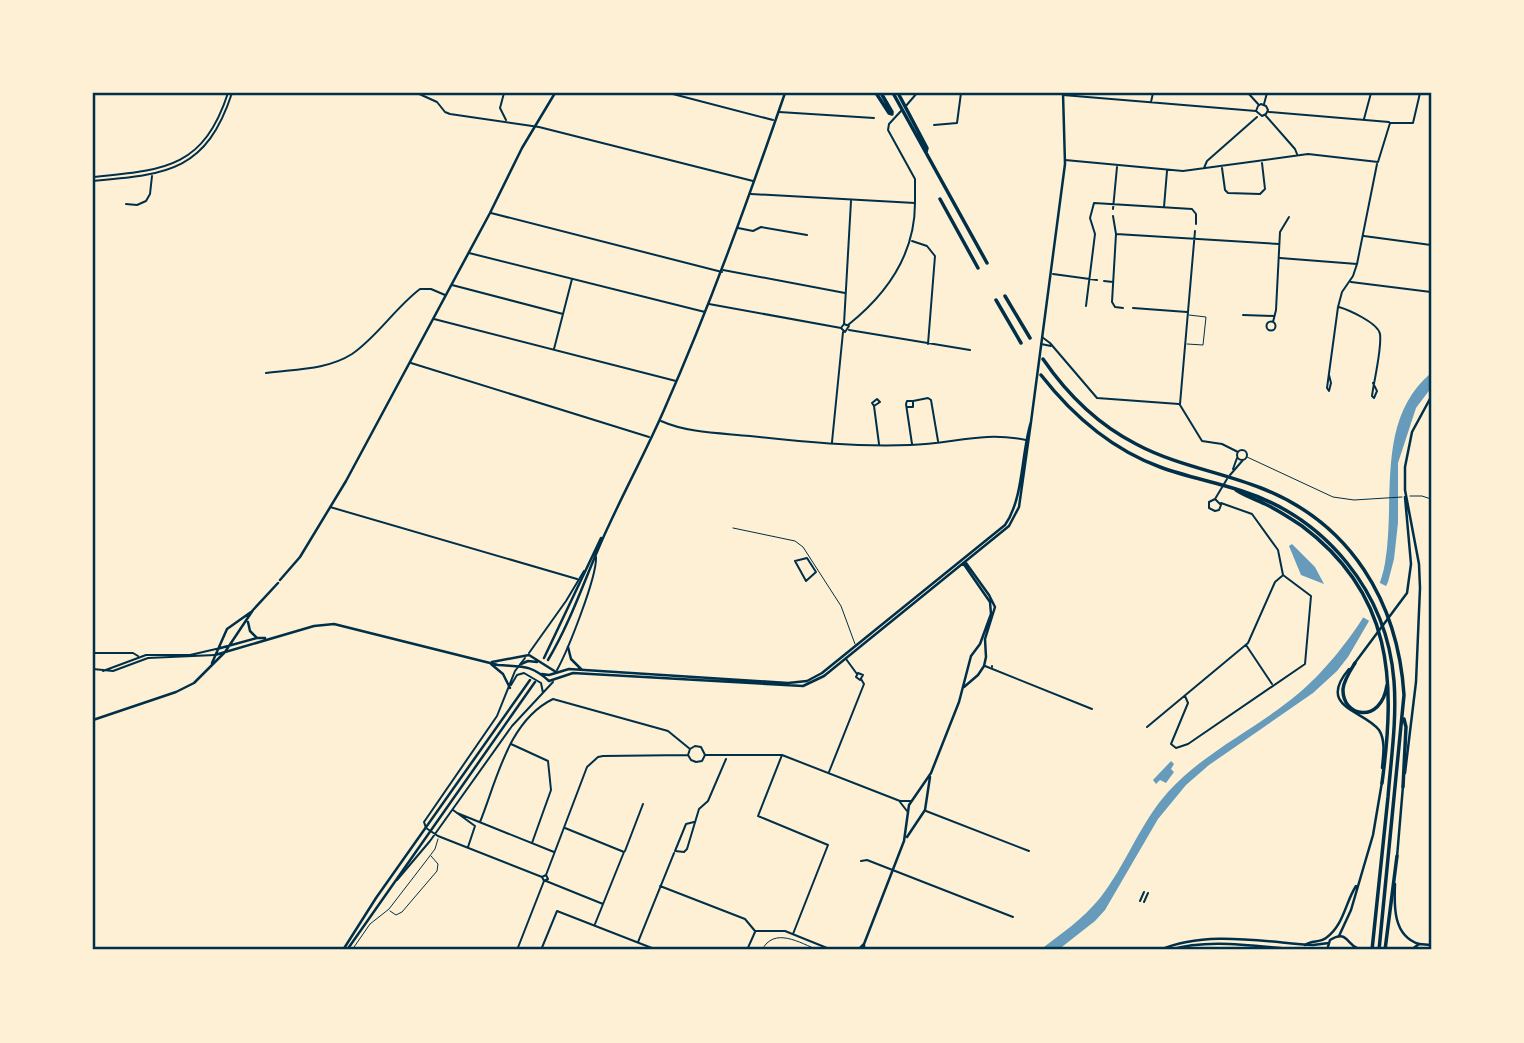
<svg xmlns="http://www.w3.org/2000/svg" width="1524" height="1043" font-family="'Public Sans',sans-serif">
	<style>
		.water { fill: #669bbc }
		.pier { fill: #fdf0d5 }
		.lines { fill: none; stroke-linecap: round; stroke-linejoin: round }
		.service { stroke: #003049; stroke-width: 1 }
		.pedestrian { stroke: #003049; stroke-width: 2 }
		.minor { stroke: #003049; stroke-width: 2 }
		.tertiary { stroke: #003049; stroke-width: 2.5 }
		.primary { stroke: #003049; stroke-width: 2.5 }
		.motorway { stroke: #003049; stroke-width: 3.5 }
		.neatline { fill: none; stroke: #003049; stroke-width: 2.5 }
	</style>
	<rect width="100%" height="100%" fill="#fdf0d5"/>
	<!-- water -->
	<path class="water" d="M1431,373V388L1416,408L1398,463V523L1394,559L1388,582L1369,621L1348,657L1337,671L1313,693L1209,765L1186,785L1158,819L1105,910L1095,921L1058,950H1040C1061,934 1083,919 1100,898C1126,865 1140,823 1168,792C1205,751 1258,728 1299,693C1321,675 1349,641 1364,616C1373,600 1382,582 1385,563C1396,500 1375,420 1431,373Z
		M1292,544L1315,567L1324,584L1301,575L1289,546Z
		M1171,761L1174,764L1171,769L1174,772L1166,783L1160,780L1156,784L1153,780Z"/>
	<!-- pier -->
	<path class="pier" d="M1378,582L1388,587L1371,622L1361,616Z"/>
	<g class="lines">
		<!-- service -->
		<path class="service" d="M1187,344L1203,345L1206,317L1189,315
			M1247,457L1333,497L1354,500L1402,497
			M1410,496H1422L1431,499
			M733,528L795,541L803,547L841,606L855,644
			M390,911L396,915L402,912L437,871L438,864L431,856
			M352,950L370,924L389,909L426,861L435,849L438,839
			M762,950C774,926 800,943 818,950"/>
		<!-- pedestrian -->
		<path class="pedestrian" d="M992,667V666
			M1140,901L1144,892
			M1144,902L1148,893"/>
		<!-- minor -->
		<path class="minor" d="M417,93L437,102L445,112L450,114L539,127L753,181
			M504,93L500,108L506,120
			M669,93L773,120
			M1248,93L1259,105
			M1063,95L1256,111L1262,116L1266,114L1268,110L1266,106L1261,104L1258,106L1256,111
			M1151,102L1153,93
			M1264,104L1267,93
			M905,107L917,93
			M901,111L889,124L888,130L915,179V202
			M779,112L874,118
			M1269,112L1389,122
			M1266,116L1295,149L1297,154
			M1364,119L1371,93
			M934,125L957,123L961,93
			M1065,160L1183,171L1308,154L1378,162L1390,123H1413L1420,93
			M1204,168L1207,161L1257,117
			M1222,168L1225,190L1228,193L1260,194L1265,189L1262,163
			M93,177C164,170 203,169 228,93
			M93,181C167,174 206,172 232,93
			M751,194L915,203C915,254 887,294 848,325
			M126,204L137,205L146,201L150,194L152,176
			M1164,207L1167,171
			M1113,209L1117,167
			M491,213L722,272
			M1113,216L1116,234L1112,302L1115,307L1123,308
			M738,228L753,231L761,227L807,235
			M1116,234L1279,244
			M1364,236L1431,245
			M912,241L927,246L935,256L928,344
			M469,253L705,312
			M1280,258L1357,264
			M723,270L845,293
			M1053,274L1097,280
			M1104,281L1113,282
			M1351,282L1431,292
			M452,285L563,314
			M709,304L841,328L845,332L849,326L844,324L841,328
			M1086,306L1095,234L1090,218L1094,203L1192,209L1196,214V224
			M1339,307C1349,310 1378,323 1380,334C1382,349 1374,380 1372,396L1374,398L1377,391L1373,383
			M1133,308L1187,312
			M1243,315L1274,316
			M434,319L676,381
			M1266.5 326a4.5 4.5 0 1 1 9 0a4.5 4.5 0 1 1-9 0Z
			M1273,322L1276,310L1280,232L1289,217
			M844,324L851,201
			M849,330L970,350
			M1042,337L1050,343L1097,398L1179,404
			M1041,344L1051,346
			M554,349L572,279
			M411,363L649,437
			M266,373C295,369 327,370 352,354C377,337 395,308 420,289H431L445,295
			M1329,375L1331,383L1329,391L1327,388L1338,307L1342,292L1353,276L1357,264L1377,164
			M913,401L928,398L931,400L938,441
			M1180,404L1195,231
			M1180,405L1202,441L1222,444L1238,452
			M874,406L880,402L877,399L872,403L874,406L879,444
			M907,407H913V401H907L906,404L912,444
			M661,421C688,433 720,433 750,436C803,442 856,447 910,445C953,444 981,431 1026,440
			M832,442L843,332
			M1237 455a5 5 0 1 1 10 0a5 5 0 1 1-10 0Z
			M1233,469L1237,458
			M1230,475L1243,460
			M1215,499L1221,505L1219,510L1215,511L1209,508V502L1215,499L1227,479
			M330,507L577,579
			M807,558L816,572L806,581L795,561Z
			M1246,645L1272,684
			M93,653H133L138,656
			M529,653L566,601L584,571
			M525,658L515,671L497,716L424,822L426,828L438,836L542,877
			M846,659L857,674
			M985,666L1092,709
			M93,669L113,671L148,658L215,655
			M557,670C568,650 597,577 596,557
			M103,671L146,655H190L216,649
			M858,673L863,675L860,680L856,677Z
			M511,685L517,675L524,673L541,683L543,693
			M1185,696L1188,703L1171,744L1176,748L1188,744L1305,664L1311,596L1283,575L1278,550L1252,514L1221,503
			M1147,727L1248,643L1275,582L1282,576
			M511,744L548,761L551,790L532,843
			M706,755H782L900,801H911
			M782,755L758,816L828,845L793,934
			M829,772L862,689L864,684L861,679
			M900,802L907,811
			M453,810L475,826L468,847
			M926,811L1029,851
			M457,813L554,852
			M480,822C497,780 508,721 553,699L668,731L690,749
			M694,822L686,824L675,851L684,852L687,849L699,809L708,801L726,759
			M565,828L624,852L595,924
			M625,851L643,804
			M861,861L867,860L1013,917
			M546,875L587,767L598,757L603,756L688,755L691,760L696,762L702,761L705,755L701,747L695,746L690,749L688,755
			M546,875L548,879L544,881L542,877Z
			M397,880L430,841L512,726L553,682
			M546,881L603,904
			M660,886L745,919L755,931
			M756,931H785L832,950
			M638,942L674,853
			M517,950L544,881
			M541,950L557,911L657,950
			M747,950L755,932"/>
		<!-- tertiary -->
		<path class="tertiary" d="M280,580L300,557L346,481L490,213L522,148L555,93
			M248,622L250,631L257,638
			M568,647L571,659L582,670
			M217,649L257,638H265
			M215,655L314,626L334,624L498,665C522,667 530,664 549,681L573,673L803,686L824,676L1009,526L1019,507L1031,422
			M492,662L529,655L556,672
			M212,663L227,629L251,612
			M491,664L503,674L510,688
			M521,664L528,661L537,662
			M542,674L549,675L569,669L788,683L807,681L822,673L1005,525C1024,498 1021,453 1031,422L1065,164L1063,93
			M964,687L978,675L984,666L986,657L985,639L995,607L989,595L966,563
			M93,720L176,692L194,683L225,652L253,610L278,583
			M907,837L925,810L930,777
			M858,950L864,944
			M864,950V944L904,841L909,805L931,773L959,702L971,656L980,644L991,614L990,602L963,563
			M1160,950C1205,930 1265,942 1313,945L1329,943
			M1170,950C1211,937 1264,948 1307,950
			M1327,950L1330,940C1347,930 1346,943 1357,948C1363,950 1371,950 1377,950
			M1411,950L1419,944L1431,945"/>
		<!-- primary -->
		<path class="primary" d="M544,658L601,538
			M548,660C574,616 587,571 609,525C627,486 647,449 664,410C710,306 748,200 785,93
			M1354,664L1407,593L1411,564L1405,497
			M1349,669C1316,708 1364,710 1379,730C1386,741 1383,756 1382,768
			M1405,773L1416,682L1420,588L1419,564L1405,490V467L1412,432L1431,397
			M1397,857L1403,786
			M1395,884C1394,906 1393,936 1419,944
			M1339,936L1351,910L1373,835L1382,782
			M1305,945C1312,940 1319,943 1326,938C1344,925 1345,903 1356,886
			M343,950L376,898L530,680
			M347,950L535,682"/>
		<!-- motorway -->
		<path class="motorway" d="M876,93L889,113L892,114
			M881,93L892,112
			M893,93L987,263
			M898,93L927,148L926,152
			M940,199L978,268
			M1005,296L1030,338
			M996,300L1021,343
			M1043,359C1067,394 1097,424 1136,444C1175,465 1220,472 1261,488C1351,523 1398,602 1404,695L1379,950
			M1041,375C1073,416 1111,449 1160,467C1187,477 1215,482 1242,491C1326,518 1387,592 1394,681C1397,720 1391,759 1388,797C1383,848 1377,899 1372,950
			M1236,490C1245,496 1255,499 1265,504C1278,510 1290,518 1302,526C1393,594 1396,680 1382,783
			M1355,663C1350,671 1344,680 1343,689C1342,717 1381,725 1387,685
			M1403,787L1406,727L1404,719
			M1385,950L1397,856"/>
	</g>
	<!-- border -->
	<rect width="1524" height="1043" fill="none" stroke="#fdf0d5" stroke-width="189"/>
	<rect x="94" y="94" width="1336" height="854" class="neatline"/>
</svg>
